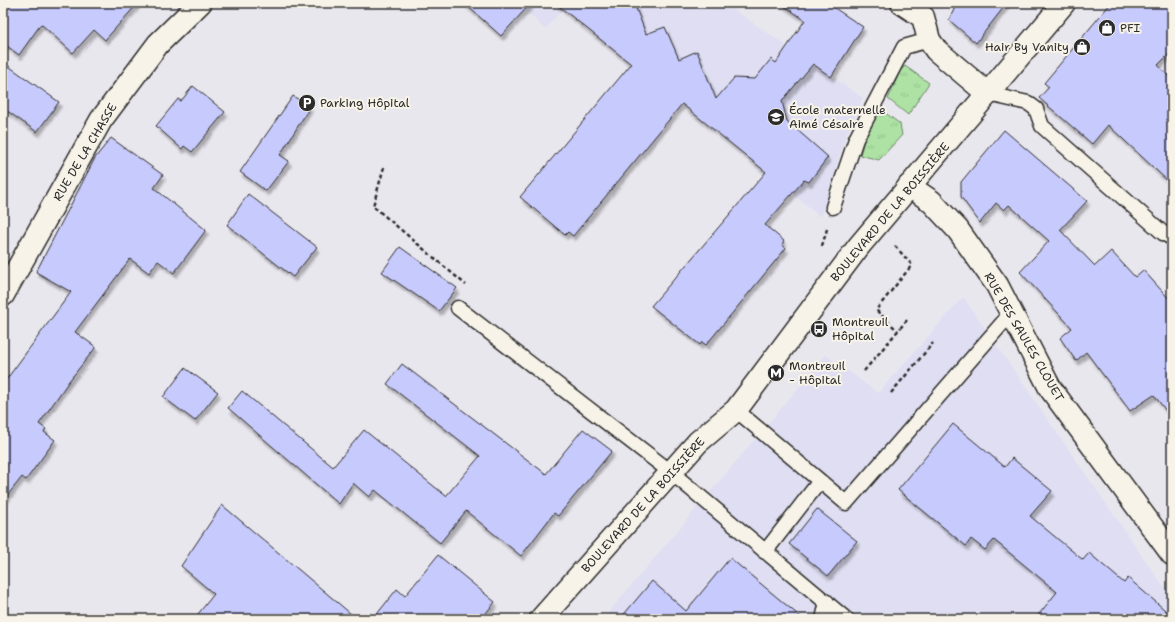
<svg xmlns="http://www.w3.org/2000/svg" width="1175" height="622" font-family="'Shantell Sans',sans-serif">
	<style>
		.built { fill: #dfdef2 }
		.grass { fill: url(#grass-tufts); stroke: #6c8668 }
		.building { fill: #c7cafc; stroke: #2b2b2b; filter: url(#shadow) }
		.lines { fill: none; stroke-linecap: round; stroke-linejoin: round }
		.lane-casing { stroke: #2b2b2b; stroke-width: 17 }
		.street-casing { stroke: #2b2b2b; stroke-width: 25 }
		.secondary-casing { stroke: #2b2b2b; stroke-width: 25 }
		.path { stroke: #2b2b2b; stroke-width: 2.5; stroke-dasharray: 4 3; stroke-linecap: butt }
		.lane { stroke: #f7f3e8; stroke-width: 14 }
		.street { stroke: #f7f3e8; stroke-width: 22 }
		.secondary { stroke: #f7f3e8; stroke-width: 22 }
		.labels { text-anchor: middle; stroke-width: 4; stroke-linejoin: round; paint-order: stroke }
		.poi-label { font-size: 12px; fill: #2b2b2b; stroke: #f7f3e8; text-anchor: start }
		.street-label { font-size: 12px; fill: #2b2b2b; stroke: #f7f3e8 }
	</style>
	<defs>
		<pattern id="grass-tufts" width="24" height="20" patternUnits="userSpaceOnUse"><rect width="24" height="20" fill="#ade2a4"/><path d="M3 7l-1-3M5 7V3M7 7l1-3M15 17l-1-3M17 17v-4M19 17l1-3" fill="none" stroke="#95c28d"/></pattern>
		<filter id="shadow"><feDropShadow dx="2.5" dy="4.5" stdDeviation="1" flood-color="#0004"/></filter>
	</defs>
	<rect width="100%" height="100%" fill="#e9e7ee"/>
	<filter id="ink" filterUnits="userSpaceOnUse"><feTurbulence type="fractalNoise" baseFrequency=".025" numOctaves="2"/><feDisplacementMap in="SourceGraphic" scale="8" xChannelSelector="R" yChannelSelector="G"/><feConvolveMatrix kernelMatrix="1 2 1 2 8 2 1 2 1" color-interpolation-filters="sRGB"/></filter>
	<g filter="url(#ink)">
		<!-- built -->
		<path class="built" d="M517,3H724L863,98L846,135L821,217L563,9L545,29Z
			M963,297L1172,599V619H603L826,355L878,393Z"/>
		<!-- grass -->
		<path class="grass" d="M905,66L929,83L908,115L888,99L900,71Z
			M880,109L900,124L902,135L879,160L860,155L865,137Z"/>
		<!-- building -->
		<path class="building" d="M3,3H138L105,40L94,30L73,53L41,24L19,55L3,43Z
			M464,3H531L501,36Z
			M555,3H606L609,6L634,3L646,34L665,27L679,59L697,51L716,99L734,78L755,79L771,59L776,63L805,20L780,3H827L863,27L831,77L813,64L782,101L787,121L828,157L809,182L804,180L765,225L784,241L782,245L786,248L706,345L702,342L700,345L651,306L766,172L682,104L573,236L568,232L565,235L520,197L631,64Z
			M957,3H1007L976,43L949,20Z
			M1111,3H1172V51L1158,65L1172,80V185L1108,125L1092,144L1039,98L1049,87L1044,83Z
			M3,62L59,102L37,132L3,108Z
			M193,86L225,112L192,152L184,146L182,149L156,126L178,99L181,101Z
			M293,96L310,107L280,155L289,161L266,191L240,172Z
			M1004,130L1087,201L1060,230L1095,266L1111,251L1135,277L1143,270L1172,302V419L1154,395L1130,411L1086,352L1076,361L1060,338L1072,328L1020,272L1049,241L1009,205L1004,210L996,203L980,223L961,197V182Z
			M111,138L163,175L154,188L206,230L174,273L158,261L149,273L130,259L75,332L96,347L69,381L39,424L46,429L44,432L55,440L26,480L22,477L3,501V384L71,292L36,272L95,158Z
			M248,194L317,247L293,277L227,225Z
			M400,247L457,288L439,311L382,272Z
			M402,364L546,474L583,429L612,451L558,516L554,513L521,556L466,511L440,543L375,490L369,497L353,483L339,504L228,408L242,391L333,467L364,430L446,496L480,456L387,384Z
			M185,368L218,392L195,421L163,397Z
			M953,424L1005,467L1012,458L1052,491L1030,516L1083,560L1089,553L1124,583L1128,578L1172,616V619H1035L1057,592L994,540L985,550L971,539L966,546L898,490Z
			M222,505L357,619H194L214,594L181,566Z
			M817,509L857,541L828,576L789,544Z
			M438,555L495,602L481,619H373L397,589L405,596Z
			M730,558L803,619H620L652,581L686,611Z"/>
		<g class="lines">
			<defs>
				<path id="lane" d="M988,94L1028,103L1036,109L1042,126L1163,233L1172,238
					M833,207L856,139L904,47L929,40
					M458,308L672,473L846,619
					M736,410L820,481
					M765,552L820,481L846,503L1012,312
					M823,619L827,602"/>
				<path id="street" d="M902,3L923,17L929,40L936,50L988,94
					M909,186L931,201L945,216L958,230L997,285L1050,388L1172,554
					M3,295L101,120L158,44L200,3"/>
				<path id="secondary" d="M541,619L698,442L736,410L859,246L1064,3"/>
			</defs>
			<!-- lane casing -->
			<use href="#lane" class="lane-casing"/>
			<!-- street casing -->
			<use href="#street" class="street-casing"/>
			<!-- secondary casing -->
			<use href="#secondary" class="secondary-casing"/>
			<!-- path -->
			<path class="path" d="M384,167L373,206L466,285
				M822,246L827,229
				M895,246L912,265L876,310L898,331
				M864,371L907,320
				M891,393L933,343"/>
			<!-- lane -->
			<use href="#lane" class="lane"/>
			<!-- street -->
			<use href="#street" class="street"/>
			<!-- secondary -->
			<use href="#secondary" class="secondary"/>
		</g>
	</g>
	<!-- icons -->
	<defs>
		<symbol id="shop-disc" viewBox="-11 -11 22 22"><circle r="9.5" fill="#2b2b2b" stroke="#f7f3e8"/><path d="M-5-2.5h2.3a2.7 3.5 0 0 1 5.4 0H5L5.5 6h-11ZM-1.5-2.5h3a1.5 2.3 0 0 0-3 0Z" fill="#fff"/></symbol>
		<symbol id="parking-disc" viewBox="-11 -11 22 22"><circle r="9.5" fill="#2b2b2b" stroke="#f7f3e8"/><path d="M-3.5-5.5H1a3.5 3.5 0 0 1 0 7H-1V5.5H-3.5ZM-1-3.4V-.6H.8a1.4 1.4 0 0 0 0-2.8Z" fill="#fff"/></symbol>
		<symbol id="school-disc" viewBox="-11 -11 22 22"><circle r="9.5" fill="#2b2b2b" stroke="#f7f3e8"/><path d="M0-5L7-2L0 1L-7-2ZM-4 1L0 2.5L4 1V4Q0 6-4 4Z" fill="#fff"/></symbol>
		<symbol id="bus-disc" viewBox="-11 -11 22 22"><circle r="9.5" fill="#2b2b2b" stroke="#f7f3e8"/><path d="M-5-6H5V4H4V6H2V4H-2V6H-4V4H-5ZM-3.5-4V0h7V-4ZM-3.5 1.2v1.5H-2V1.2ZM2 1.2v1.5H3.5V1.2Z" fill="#fff"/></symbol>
		<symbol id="metro-disc" viewBox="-11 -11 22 22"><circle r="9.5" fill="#2b2b2b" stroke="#f7f3e8"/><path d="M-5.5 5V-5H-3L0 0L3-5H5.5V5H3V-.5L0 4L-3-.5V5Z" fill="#fff"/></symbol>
	</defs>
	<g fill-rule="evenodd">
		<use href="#shop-disc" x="1097" y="18" width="20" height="20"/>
		<use href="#shop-disc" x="1072" y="37" width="20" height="20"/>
		<use href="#parking-disc" x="297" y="93" width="20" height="20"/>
		<use href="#school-disc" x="766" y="107" width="20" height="20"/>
		<use href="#bus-disc" x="809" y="319" width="20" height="20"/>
		<use href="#metro-disc" x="766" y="363" width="20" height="20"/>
	</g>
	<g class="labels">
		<!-- poi labels -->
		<g class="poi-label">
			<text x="1120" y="32">PFI</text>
			<text x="1069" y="51" text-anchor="end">Hair By Vanity</text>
			<text x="320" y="107">Parking Hôpital</text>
			<text x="789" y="114">École maternelle<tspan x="789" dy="14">Aimé Césaire</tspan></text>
			<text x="832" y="326">Montreuil<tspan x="832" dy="14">Hôpital</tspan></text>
			<text x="789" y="370">Montreuil<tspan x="789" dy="14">- Hôpital</tspan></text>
		</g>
		<!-- street labels -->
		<g class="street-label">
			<text transform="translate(85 152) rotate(-59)" y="4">RUE DE LA CHASSE</text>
			<text transform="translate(890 212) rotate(-50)" y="4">BOULEVARD DE LA BOISSIÈRE</text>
			<text transform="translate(1024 337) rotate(60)" y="4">RUE DES SAULES CLOUET</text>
			<text transform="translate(643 505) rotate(-48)" y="4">BOULEVARD DE LA BOISSIÈRE</text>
		</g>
	</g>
	<!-- margin -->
	<rect width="1175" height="622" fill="none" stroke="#f7f3e8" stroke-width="16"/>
	<rect x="8" y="8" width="1159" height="606" fill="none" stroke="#2b2b2b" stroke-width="1.5" filter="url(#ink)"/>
</svg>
